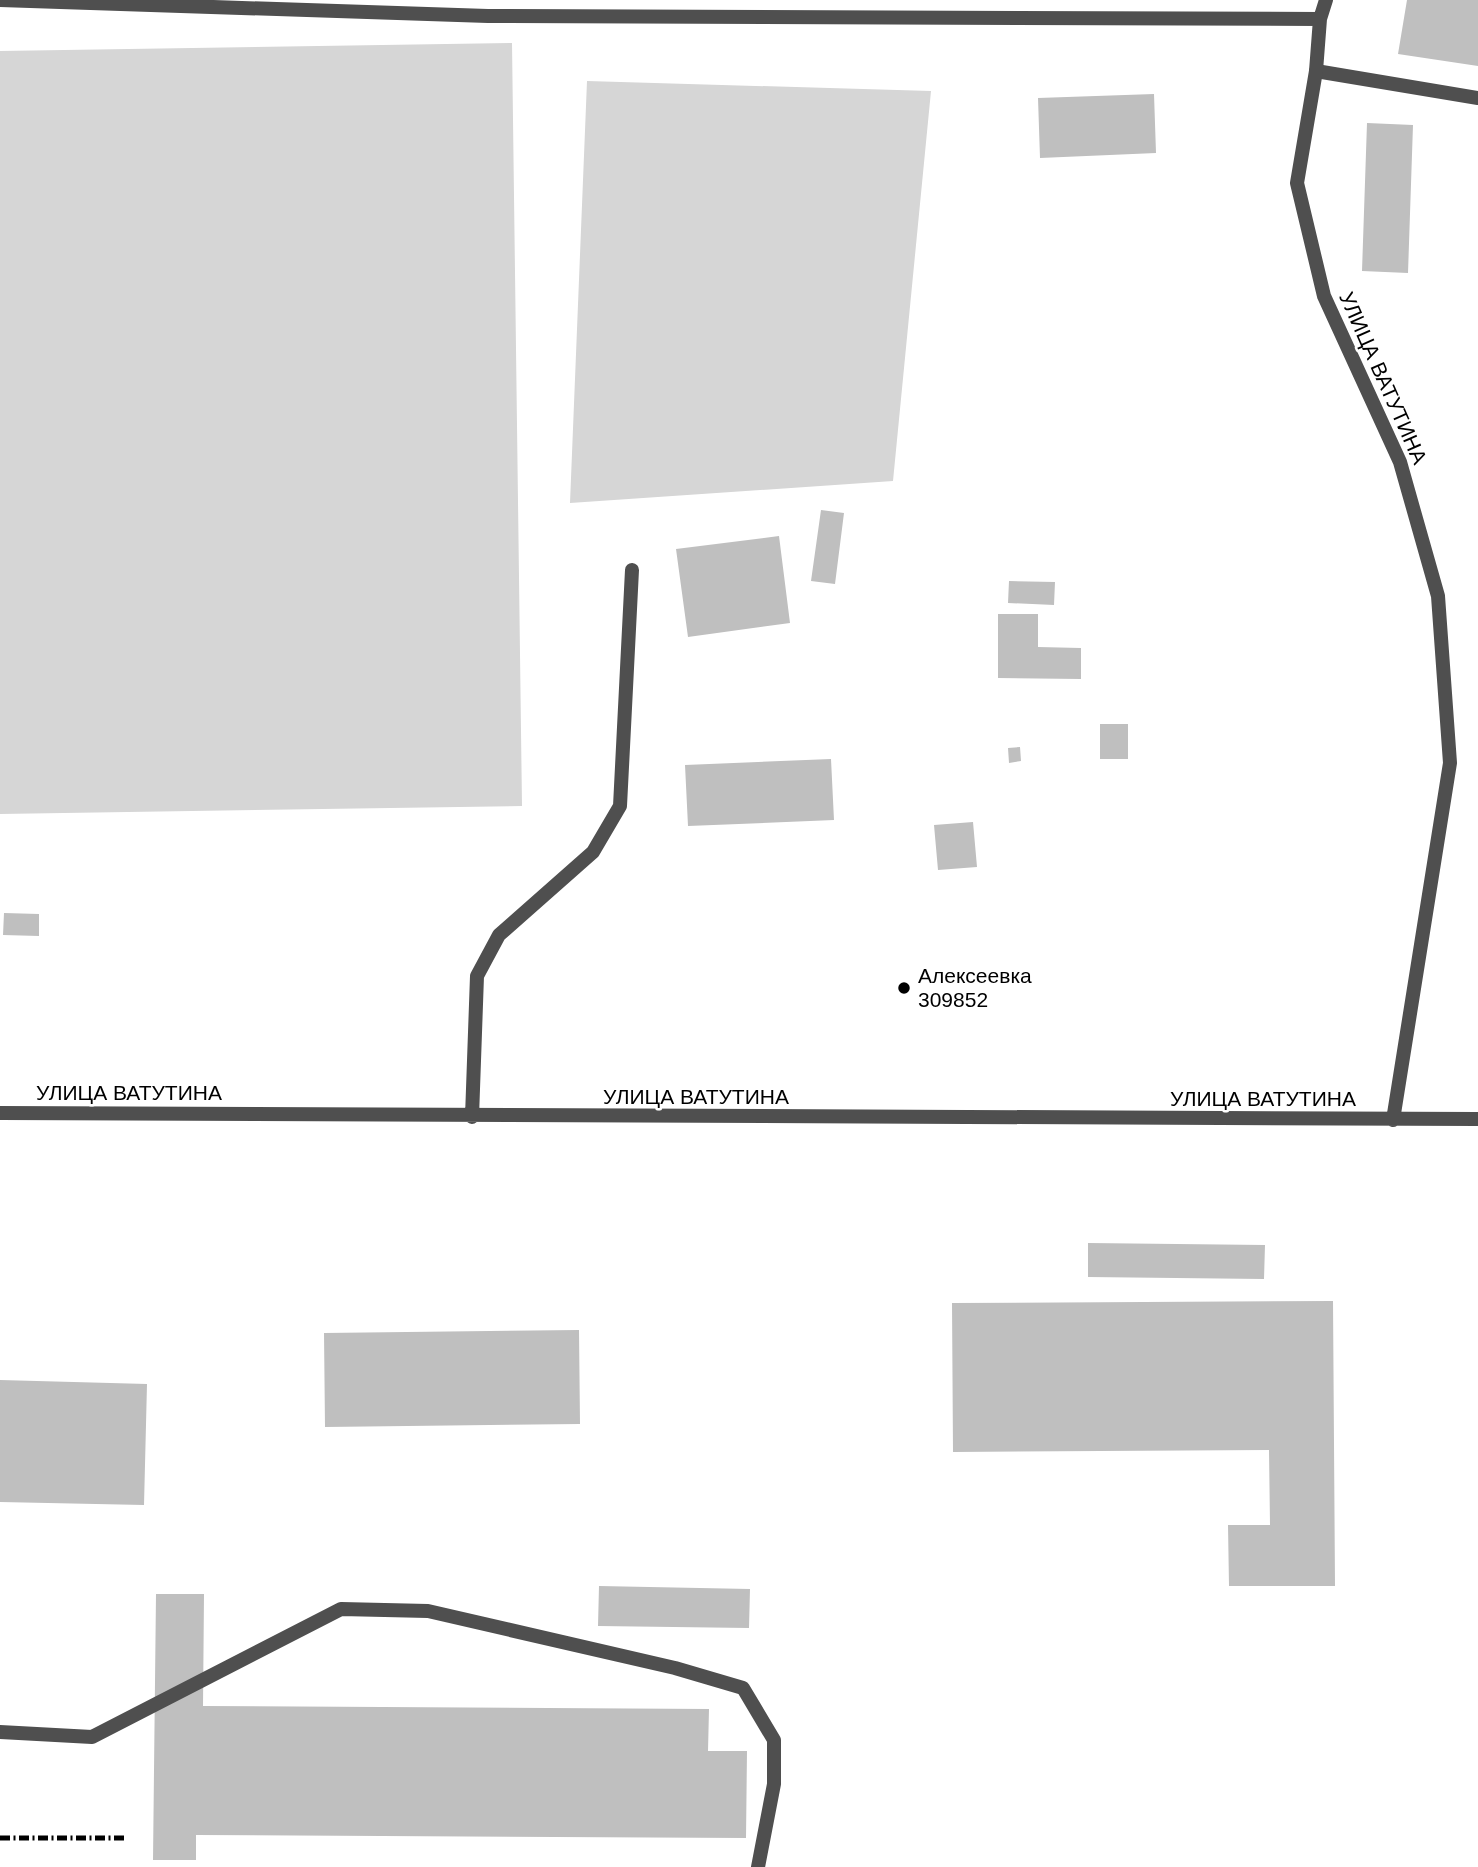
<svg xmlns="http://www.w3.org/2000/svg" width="1478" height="1867" font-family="Helvetica,sans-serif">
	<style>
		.green { fill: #d6d6d6 }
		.building { fill: #bfbfbf }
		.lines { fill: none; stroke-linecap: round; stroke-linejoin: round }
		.service { stroke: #4f4f4f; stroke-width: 14 }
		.minor { stroke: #4f4f4f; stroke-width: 14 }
		.rail { stroke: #000; stroke-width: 5; stroke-dasharray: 10 3.5 2 3.5; stroke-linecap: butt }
		.poi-dot { fill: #000; stroke: #fff; stroke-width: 2.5 }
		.labels { text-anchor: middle; stroke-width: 5; stroke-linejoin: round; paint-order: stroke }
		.street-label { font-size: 21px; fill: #000; stroke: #fff }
		.poi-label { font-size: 21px; fill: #000; stroke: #fff; text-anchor: start }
	</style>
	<rect width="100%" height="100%" fill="#fff"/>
	<!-- green -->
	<path class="green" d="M512,43L522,806L0,814V51Z
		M587,81L931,91L893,481L570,503Z"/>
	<!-- building -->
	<path class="building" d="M1407,0H1478V66L1398,54Z
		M1154,94L1156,153L1040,158L1038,98Z
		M1367,123L1413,125L1408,273L1362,271Z
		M821,510L844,513L835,584L811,581Z
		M779,536L790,623L688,637L676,549Z
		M1009,581L1055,582L1054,605L1008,603Z
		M998,614H1038V647L1081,648V679L998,678Z
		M1100,724H1128V759H1100Z
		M1020,747L1021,761L1009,763L1008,748Z
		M831,759L834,820L688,826L685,765Z
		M973,822L977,867L938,870L934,825Z
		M4,913L39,914V936L3,935Z
		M1088,1243L1265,1245L1264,1279L1088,1277Z
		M1333,1301L1335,1586H1229L1228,1525H1270L1269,1450L953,1452L952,1303Z
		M579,1330L580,1424L325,1427L324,1333Z
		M0,1380L147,1384L144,1505L0,1502Z
		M599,1586L750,1589L749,1628L598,1626Z
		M156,1594H204L203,1706L709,1709L708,1751H747L746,1838L196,1835V1860H153Z"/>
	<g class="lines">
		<!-- service -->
		<path class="service" d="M1316,71L1478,98
			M0,1732L92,1737L341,1609L428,1611L675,1668L743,1688L774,1740V1784L758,1867"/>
		<!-- minor -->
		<path class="minor" d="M0,0L488,16L1320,19
			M1326,0L1320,19L1316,71L1297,183L1324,296L1400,462L1438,596L1450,763L1393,1120
			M0,1113L1478,1119
			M472,1117L477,976L499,935L593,852L620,806L632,570"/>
		<!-- rail -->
		<path class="rail" d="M0,1838H126"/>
	</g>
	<!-- markers -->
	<circle class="poi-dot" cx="904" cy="988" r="7"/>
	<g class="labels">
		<!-- street labels -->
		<g class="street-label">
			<text transform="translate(1383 378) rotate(66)" y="7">УЛИЦА ВАТУТИНА</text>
			<text x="129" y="1100">УЛИЦА ВАТУТИНА</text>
			<text x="696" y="1104">УЛИЦА ВАТУТИНА</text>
			<text x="1263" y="1106">УЛИЦА ВАТУТИНА</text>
		</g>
		<!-- poi labels -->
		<g class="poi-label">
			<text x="918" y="983">Алексеевка<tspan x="918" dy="24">309852</tspan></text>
		</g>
	</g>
</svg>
